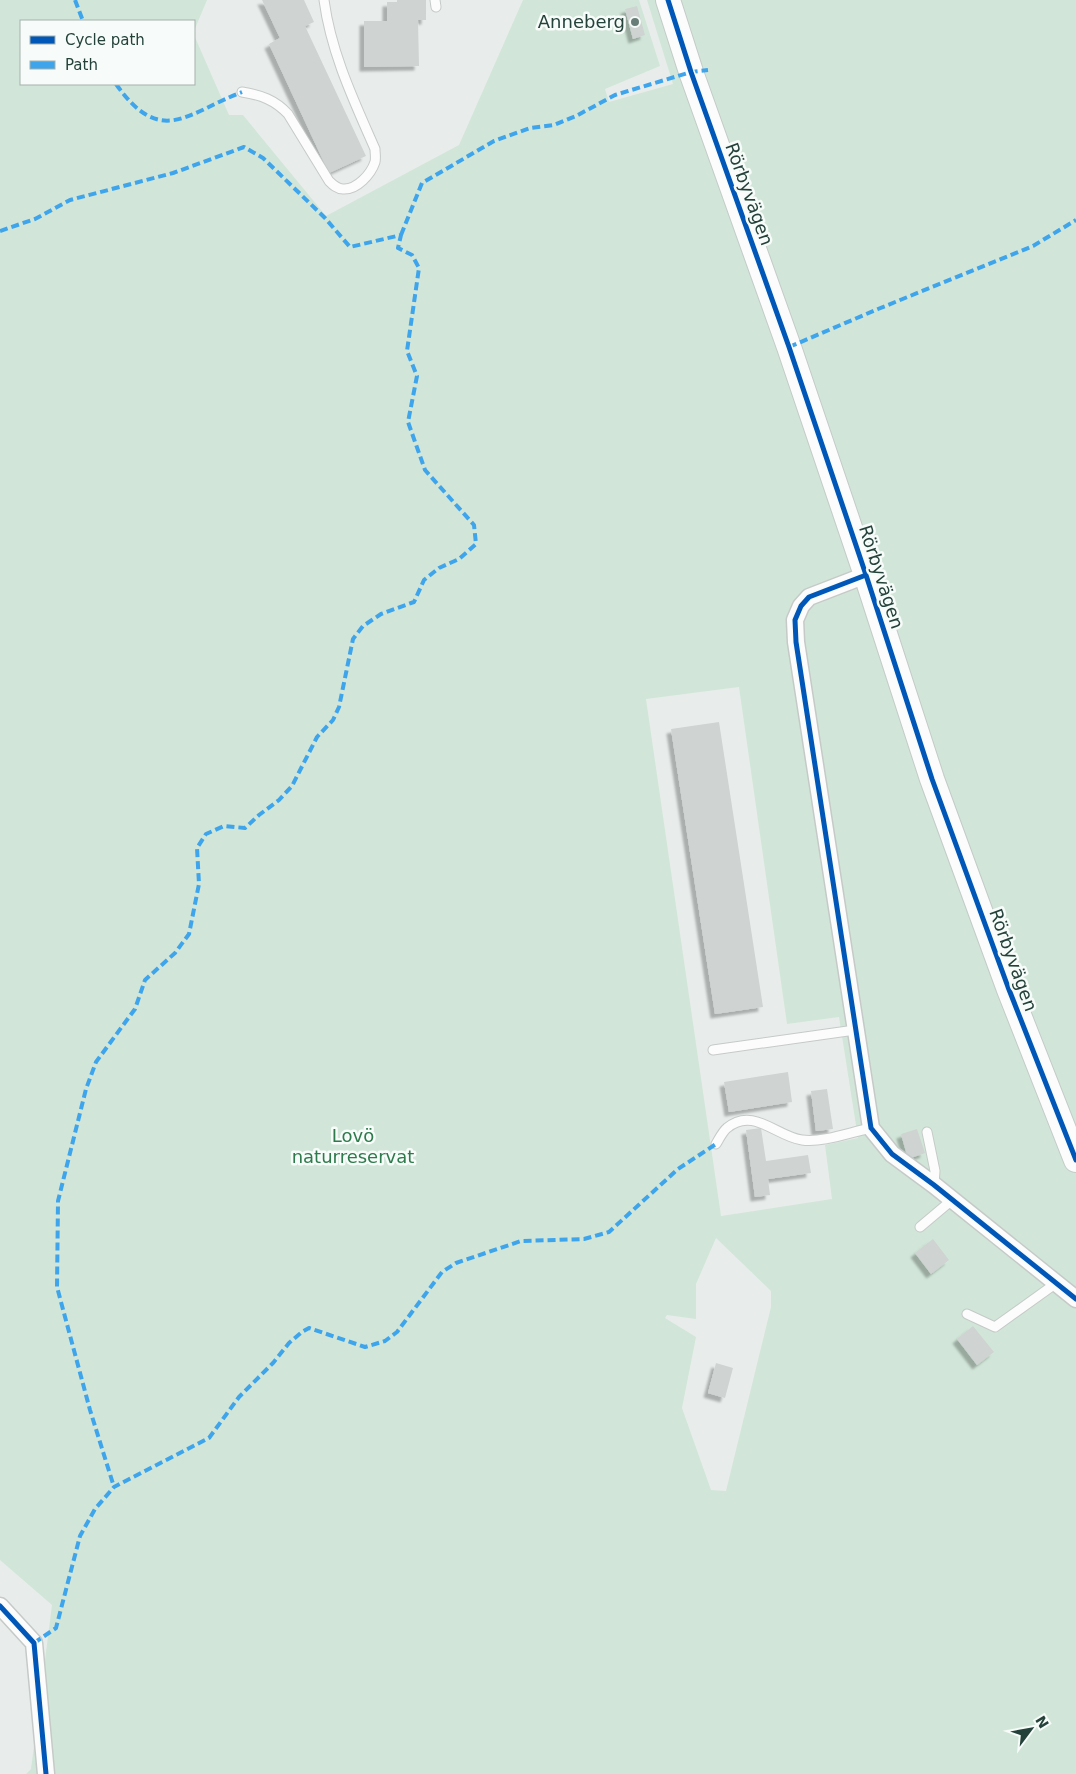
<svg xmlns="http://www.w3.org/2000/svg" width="1076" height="1774" font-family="'DejaVu Sans',sans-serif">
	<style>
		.green { fill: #d1e6d8; fill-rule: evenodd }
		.building { fill: #cfd4d2; filter: url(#shadow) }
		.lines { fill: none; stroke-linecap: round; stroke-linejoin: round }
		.lane-casing { stroke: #c5cac8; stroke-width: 11 }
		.street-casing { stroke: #c5cac8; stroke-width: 19 }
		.secondary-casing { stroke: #c3cbc8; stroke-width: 26 }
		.lane { stroke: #fcfcfc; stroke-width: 9 }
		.street { stroke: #fcfcfc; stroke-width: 16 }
		.secondary { stroke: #fcfcfc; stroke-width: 24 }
		.quiet { stroke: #3ea4ec; stroke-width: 4; stroke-dasharray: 8 4; stroke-linecap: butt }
		.cycleway-casing { stroke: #f7fbf9; stroke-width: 8 }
		.cycleway { stroke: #0057b8; stroke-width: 5 }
		.poi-dot { fill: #697e78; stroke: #f7fbf9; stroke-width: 2 }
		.labels { text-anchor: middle; stroke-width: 5; stroke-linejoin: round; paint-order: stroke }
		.poi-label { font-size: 18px; fill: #24423a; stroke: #f7fbf9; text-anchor: end }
		.street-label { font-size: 18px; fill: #24423a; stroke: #f7fbf9 }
		.park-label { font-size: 18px; fill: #2d7a4b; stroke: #f7fbf9 }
	</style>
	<defs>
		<filter id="shadow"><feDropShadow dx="-4.5" dy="4.5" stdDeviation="1" flood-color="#0004"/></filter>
	</defs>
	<rect width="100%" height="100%" fill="#e8edeb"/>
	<!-- green -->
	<path class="green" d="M0,0H207L194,31V21H21V84H194V35L229,115H243L326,216L459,145L523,0H639L660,66L605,89L609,102L673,84L647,0H1076V1774H26L31,1769L52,1605L0,1560ZM739,687L787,1024L839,1017L858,1138L825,1145L832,1199L721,1216L646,699ZM716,1238L771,1291V1307L726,1491L711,1490L682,1408L696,1337L665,1318L667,1315L696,1319V1284Z"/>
	<!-- building -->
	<path class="building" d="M262,0H304L314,22L305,26L366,156L329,173L269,44L280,38Z
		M397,0H426V20H418L419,66L364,67V21H387V2H397Z
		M637,6L645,35L633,39L625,9Z
		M719,722L763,1007L715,1014L671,729Z
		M788,1072L792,1102L729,1112L724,1082Z
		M827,1089L833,1129L816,1131L811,1091Z
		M761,1128L766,1161L808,1155L811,1173L768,1179L770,1195L755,1197L746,1130Z
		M917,1129L925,1153L908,1159L901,1134Z
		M933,1239L949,1260L931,1274L915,1253Z
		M973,1326L994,1352L977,1365L957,1339Z
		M716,1363L733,1368L725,1398L708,1393Z"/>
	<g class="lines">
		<defs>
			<path id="lane" d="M435,0L436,7
				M242,92C261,95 275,100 288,114L329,181C333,185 337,189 343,189C357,190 371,174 375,162C376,158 375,153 375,149C354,101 331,53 324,0
				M713,1050L855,1030
				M927,1132L935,1171L934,1185
				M716,1144C719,1139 723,1131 727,1128C753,1106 777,1137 802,1140C822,1143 851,1132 871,1128
				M920,1227L952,1200
				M967,1314L995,1327L1055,1284"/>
			<path id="street" d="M866,575L809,597L801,606L795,620L796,642L871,1128L892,1154L934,1185L1076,1299
				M0,1606L34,1643L46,1774"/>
			<path id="secondary" d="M668,0L691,72L789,347L866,575L932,779L1008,987L1076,1160"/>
		</defs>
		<!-- lane casing -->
		<use href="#lane" class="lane-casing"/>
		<!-- street casing -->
		<use href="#street" class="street-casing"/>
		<!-- secondary casing -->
		<use href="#secondary" class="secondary-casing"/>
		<!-- lane -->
		<use href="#lane" class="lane"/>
		<!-- street -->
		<use href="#street" class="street"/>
		<!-- secondary -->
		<use href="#secondary" class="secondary"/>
		<!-- quiet -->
		<path class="quiet" d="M75,0L83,21
			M116,84C161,148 187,113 242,92
			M0,231L35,219L70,200L173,173L244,147L263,158L325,218L350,247L401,235L398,248L412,255L419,268L407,351L417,376L408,422L425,470L474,525L476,544L459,559L439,568L424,580L414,602L381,614L363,626L353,639L339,707L333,720L317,737L292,786L279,800L259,815L245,828L224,826L206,834L197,848L199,884L189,934L175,953L145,980L135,1009L96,1062L86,1089L58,1201L57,1287L90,1410L114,1487
			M401,235L422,183L494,141L530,128L554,125L576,116L615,95L691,72L708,70
			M789,347L878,309L1033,246L1076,220
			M34,1643L56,1628L80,1536L95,1509L114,1487L209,1438L239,1397L273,1363L289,1343L302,1332L309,1328L365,1347L385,1341L397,1332L442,1272L456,1263L521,1241L584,1239L609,1232L678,1169L716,1144"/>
		<defs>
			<path id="cycleway" d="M668,0L691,72L789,347L866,575L932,779L1008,987L1076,1160
				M866,575L809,597L801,606L795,620L796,642L871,1128L892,1154L934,1185L1076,1299
				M0,1606L34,1643L46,1774"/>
		</defs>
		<!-- cycleway casing -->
		<use href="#cycleway" class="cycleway-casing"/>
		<!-- cycleway -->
		<use href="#cycleway" class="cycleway"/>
	</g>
	<!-- markers -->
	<circle class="poi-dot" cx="635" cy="22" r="5"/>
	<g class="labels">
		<!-- poi labels -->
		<g class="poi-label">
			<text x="625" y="28">Anneberg</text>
		</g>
		<!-- street labels -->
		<g class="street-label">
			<text transform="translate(749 194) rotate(70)" y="6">Rörbyvägen</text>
			<text transform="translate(881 577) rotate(72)" y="6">Rörbyvägen</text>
			<text transform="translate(1013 960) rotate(70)" y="6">Rörbyvägen</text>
		</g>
		<!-- park labels -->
		<g class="park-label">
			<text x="353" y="1142">Lovö<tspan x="353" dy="21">naturreservat</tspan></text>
		</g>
	</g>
	<!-- legend -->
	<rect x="20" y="20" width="175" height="65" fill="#f7fbf9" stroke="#a3b1ad"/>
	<rect x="30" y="36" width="25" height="8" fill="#0057b8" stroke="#a3b1ad"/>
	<text x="65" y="45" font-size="15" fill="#24423a">Cycle path</text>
	<rect x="30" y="61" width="25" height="8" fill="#3ea4ec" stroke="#a3b1ad"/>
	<text x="65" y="70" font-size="15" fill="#24423a">Path</text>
	<!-- north arrow -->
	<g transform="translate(1031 1729) rotate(58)" stroke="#f7fbf9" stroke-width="4" paint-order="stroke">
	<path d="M0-4L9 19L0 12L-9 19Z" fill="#24423a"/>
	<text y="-8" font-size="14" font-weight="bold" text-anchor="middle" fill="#24423a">N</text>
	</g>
</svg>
